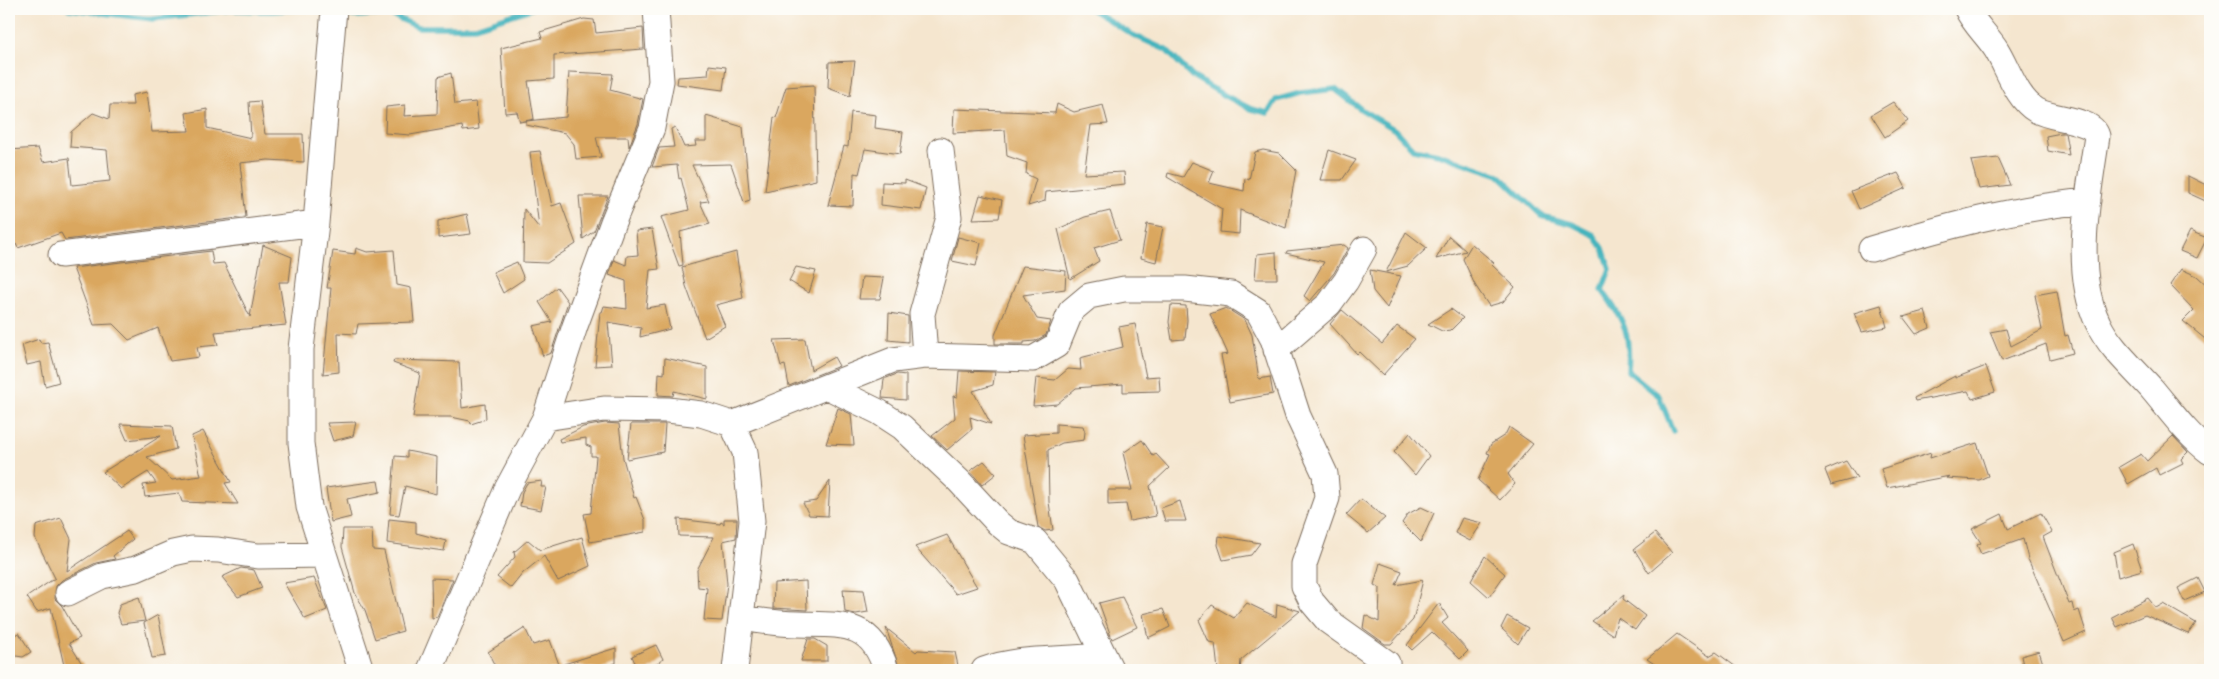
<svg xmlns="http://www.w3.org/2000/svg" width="2219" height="679" font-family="Mynerve,sans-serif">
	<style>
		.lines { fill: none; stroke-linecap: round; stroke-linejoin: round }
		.stream { stroke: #44b4bd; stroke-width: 5.5 }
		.building { fill: #daa75e }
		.minor-casing { stroke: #7c6c5c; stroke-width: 27 }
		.minor { stroke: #fff; stroke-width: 25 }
	</style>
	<rect width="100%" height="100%" fill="#fdfcf7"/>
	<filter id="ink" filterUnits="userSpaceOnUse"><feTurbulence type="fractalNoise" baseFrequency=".02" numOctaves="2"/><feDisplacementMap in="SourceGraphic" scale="10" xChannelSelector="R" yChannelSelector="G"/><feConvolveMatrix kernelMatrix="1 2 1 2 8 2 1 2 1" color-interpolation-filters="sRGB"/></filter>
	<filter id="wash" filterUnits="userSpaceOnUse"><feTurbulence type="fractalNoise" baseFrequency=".0096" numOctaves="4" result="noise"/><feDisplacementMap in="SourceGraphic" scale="20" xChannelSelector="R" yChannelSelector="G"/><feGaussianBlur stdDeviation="1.12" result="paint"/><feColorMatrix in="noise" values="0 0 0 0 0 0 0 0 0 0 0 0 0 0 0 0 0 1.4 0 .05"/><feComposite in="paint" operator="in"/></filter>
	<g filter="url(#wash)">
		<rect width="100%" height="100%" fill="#f5e6cf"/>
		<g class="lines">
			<!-- stream -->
			<path class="stream" d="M69,9L153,19L230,10L270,11L303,9
				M310,9L328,11
				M1090,9L1133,35L1166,50L1192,76L1222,94L1251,109L1268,113L1276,100L1300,93L1335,89L1362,110L1394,129L1413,149L1438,154L1499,175L1542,216L1572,224L1594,235L1603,248L1610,269L1602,290C1624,320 1631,333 1628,371L1659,396L1673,431
				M339,13L355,16L389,14L418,27H475L531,9"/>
		</g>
		<g id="blocks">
			<!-- building -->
			<path class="building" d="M584,19L594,20L596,33L643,28L644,49L554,55V79L528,81L534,119L520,122L517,112L505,113L501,48L542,38L540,32Z
				M855,61L850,96L828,88L829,62Z
				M709,65L726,67L723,90L677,84L678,77L708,75Z
				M569,72L613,74L610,90L643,99L638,124L629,147L628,137H596L601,157L576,159L574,144L565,133L526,125V121L566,117Z
				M451,73L455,104L476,102L479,129L463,131L462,126L410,135L385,133L386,107L405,105L404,116L437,114L438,77Z
				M814,85L816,180L765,191L774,117L776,118L786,87Z
				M147,92L152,132L189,131L186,113L207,109V128L251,138L249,102L260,101L265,134H303L304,162L268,160L240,163L246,217L65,240L61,233L18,248L16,244L9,247V150L38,148L43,162L69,158L72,185L110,181L107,150L70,147L71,132L93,113L109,119L110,105H133L132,95Z
				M1893,102L1908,121L1885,137L1871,115Z
				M1057,104L1074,112L1103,105L1108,124L1091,125L1084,174L1124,172L1125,184L1046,192L1045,201L1028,206L1036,179L1026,174L1027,163L1007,156L1005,130L953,133L954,109L1055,113Z
				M851,112L876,115L875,128L903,132L900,154L865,149L859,174L854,173L853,206L828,205L844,146L848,147Z
				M706,116L743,127L750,200L744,202L731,164L692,165L709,201L700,202L710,224L680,232L683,265L679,266L661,217L689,210L681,178L679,179L677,165L652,167L659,148L674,147L671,129L675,127L684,147L696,146L695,141H706Z
				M2061,133H2065L2069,155L2048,151L2046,136Z
				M1263,150L1279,153L1296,170L1286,228L1240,210L1239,234L1220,232L1222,209L1167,177L1168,173L1183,177L1192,162L1214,171L1209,183L1244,191L1245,178L1249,180L1255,152Z
				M1329,150L1356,160L1342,180H1320Z
				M540,151L552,206L561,203L576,244L547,263L523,262L524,209L539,228L530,152Z
				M1998,158L2010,185L1979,189L1971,161Z
				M1898,173L1906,188L1859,209L1851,191Z
				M2188,176L2210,187V203L2188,193Z
				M905,180L926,188L921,210L881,205L882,182L905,183Z
				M980,195L1002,200L999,218L973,219Z
				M579,196H608L594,231L583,239Z
				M1110,211L1120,240L1094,248L1099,261L1070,279L1058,229L1085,217Z
				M467,214L471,234L438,238V221Z
				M1147,224L1163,227L1156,262L1141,258Z
				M652,229L659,269L650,270L646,308L665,305L670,329L640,337L641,328L608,322L612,365L595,366L600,312H602L604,306L627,309L626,281L609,275L614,260L626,265L627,256L638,255L636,231Z
				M2190,231L2207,238L2197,258L2180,251Z
				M1406,232L1427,248L1408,266L1386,272Z
				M1449,236L1466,251L1436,259Z
				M958,237L981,243L976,266L952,261Z
				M1472,244L1494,263L1492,265L1515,287L1503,302L1489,306L1475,285L1463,259Z
				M263,245L292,257L289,282H279L286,325L215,332L218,345L197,347L199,357L170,361L158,328L129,340L113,324L94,325L73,268L211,251L213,264L224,263L250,317Z
				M1344,245L1348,248L1334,273L1310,301L1304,296L1324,262L1286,253L1287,251Z
				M356,248L367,252L394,250L397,285L411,288L414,322L358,324L356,334L338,333L339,372L323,374L331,288H327L333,251L355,254Z
				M736,252L743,298L716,305L725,326L705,338L686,286L682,267Z
				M1276,252L1277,279H1255L1257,254Z
				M517,262L524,279L503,293L493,272Z
				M1023,266L1066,271L1065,289L1023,295L1037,319L1051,321L1046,335L1035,341L1024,342V344H995V335Z
				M796,267L816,271L809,293L789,281Z
				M2181,269L2197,276L2210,288V343L2183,321L2194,310L2170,285Z
				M1370,270L1401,276L1387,308L1373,291Z
				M862,277L884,278L880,299H859Z
				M557,287L568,302L551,353L543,356L533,326L552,322L539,302Z
				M2057,291L2065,336L2068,335L2073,353L2050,359L2046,344L2002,361L1990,332L2006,329L2011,346L2042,330L2035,295Z
				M1171,305L1186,306L1187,320L1185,339L1172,340L1169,322Z
				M1881,305L1887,327L1862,332L1854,313Z
				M1226,308L1245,320L1252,335L1259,379L1270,377L1273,394L1230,402L1221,355L1228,354L1210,314Z
				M1451,309L1463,318L1451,330L1442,331L1428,324Z
				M1342,310L1382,344L1397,326L1415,339L1383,375L1359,352L1357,354L1330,324Z
				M1925,311L1930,328L1916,334L1903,317Z
				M889,313L908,316V342L888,340Z
				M1135,324L1146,377L1159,376L1160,391L1123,392V384L1076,388L1057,404L1033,406L1036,378L1055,380L1068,369L1081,370L1080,358L1123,347L1119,327Z
				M39,339L41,343L48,342L59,382L45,386L41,362L27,365L22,345Z
				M805,339L811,370L834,357L839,366L789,386L785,365L781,366L774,340Z
				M665,358L707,367V399L674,391L673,396L658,395L659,373L664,374Z
				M394,360L459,362L462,408L485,404L486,419L471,424L470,421L451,417H413L420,373L393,363Z
				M1986,366L1995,392L1972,399L1968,391L1915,401L1914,398L1955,376V378Z
				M959,371L995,372L993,385L973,391L991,424L970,417L972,429L947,450L932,436L955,418L953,396L957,397Z
				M897,374L906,375V400L882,398L884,379Z
				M838,408L851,414L854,445L826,444Z
				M356,422L353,436L333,441L327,423Z
				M605,423L619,424L623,458L634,498L636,497L645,520V532L590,542L584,514L591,513L596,456H591V447L586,445V438L560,442L559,439L583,427Z
				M120,424L172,426L176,449L147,457L172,480L201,476L192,436L203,431L231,482L225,483L238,504L182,502L179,493L145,497L143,485L156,483L148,472L121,489L103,472L161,436L127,440Z
				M631,424H665L663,452L627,459Z
				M1056,424L1083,426L1085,432L1084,440L1062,443L1048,450L1049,502L1053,530L1045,531L1038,527L1023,435L1056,433Z
				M1509,427L1533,444L1508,474L1515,484L1500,500L1478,480L1490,454L1487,453L1491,444L1505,435Z
				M1410,433L1429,456L1415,475L1394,452Z
				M2173,436L2188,452L2181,459L2183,463L2159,475L2156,468L2128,484L2119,467L2141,454L2147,461Z
				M1142,440L1153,456L1156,454L1169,468L1150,486L1156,516L1130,521L1126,504L1108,505V490H1132L1123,453Z
				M1977,443L1988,476L1979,480L1946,478L1950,476L1887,488L1881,469L1931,453L1930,458Z
				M407,451L437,457L436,494L405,486L399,515L390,514L395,456L407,457Z
				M984,461L996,474L982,485L970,471Z
				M1846,461L1857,478L1831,485L1825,470Z
				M378,481L380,492L347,499L351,517L331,522L326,488Z
				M542,481L541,487H546L541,510L520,506L522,492L527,483Z
				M830,481L828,516L809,515L803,503L816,501Z
				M1361,499L1385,518L1368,533L1346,515Z
				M1180,501L1186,521H1165L1161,508Z
				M1421,507L1434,513L1421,542L1402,523L1408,514Z
				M2041,513L2052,532L2043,537L2069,604L2072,603L2074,612L2079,610L2086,632L2064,642L2028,559L2023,539L1981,554L1977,545L1981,543L1972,529L2002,514L2008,529Z
				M61,518L71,539L67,571L127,531L133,539L113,556L115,559L96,563L62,580L56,586L55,599L62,606L80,638L69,643L86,670H65L51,608L37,612L27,597L55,578L35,538L36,526Z
				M1462,518L1482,523L1470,541L1455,533Z
				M389,519L416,522V533L446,541L444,551L387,543Z
				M678,519L720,524L721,522L724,524V519H737L736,538L723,541L727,584L722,621L704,620L707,588L698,587L697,570L714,537L679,536Z
				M343,529H372L373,550L384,551L403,631L375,639L365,610L355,593L342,547Z
				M1655,533L1672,553L1649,573L1634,549Z
				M947,535L964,565L977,587L956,594L915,547Z
				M1219,536L1260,543L1251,555L1223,560L1218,545Z
				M582,537L590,566L558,581L544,556L523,573L511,588L497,577L515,557L514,552L528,540L540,550Z
				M2133,544L2142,570L2118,577L2114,552Z
				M1485,556L1505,574L1489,597L1471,581Z
				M1380,563L1402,571L1396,585L1423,580L1413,620L1391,644H1385L1363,628L1365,615L1379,622L1380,588L1374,585Z
				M241,568L254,570L262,588L238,597L222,577Z
				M314,578L327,610L305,619L284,583Z
				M431,578L453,579L437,617L432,618Z
				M2198,578L2205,592L2184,601L2178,588Z
				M806,581L807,610L773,608L774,583Z
				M843,589L864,590L868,612L856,614L845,612Z
				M1624,595L1623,599L1645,616L1635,630L1618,618L1613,635L1592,621Z
				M139,597L145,621L121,624L117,613L120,604Z
				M1122,597L1137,627L1112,639L1099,603Z
				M2148,598L2156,608L2163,604L2196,623L2188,634L2145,615L2117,627L2112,617Z
				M1247,603L1276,617L1277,604L1300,611L1241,660L1240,670H1218L1215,643L1209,642L1199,620L1212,605L1234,618Z
				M1439,603L1448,618L1442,623L1468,651L1460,659L1432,632L1412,650L1407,645Z
				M1163,609L1170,627L1148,638L1143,614Z
				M158,615L166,656L152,658L144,623Z
				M1507,616L1528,628L1518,644L1501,628Z
				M525,628L533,645L550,640L561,670H497L488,652Z
				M886,628L916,652L918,650L955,652L959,670H900Z
				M19,633L31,652L23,657L9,655V637Z
				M1677,634L1709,656L1716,652L1740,670H1663L1647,659Z
				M808,639H815L827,646V661H801Z
				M656,645L663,659L649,670H638L632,656Z
				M616,648V663L600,669L564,664Z
				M2039,651L2045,670H2024L2021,656Z"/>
		</g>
	</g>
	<g filter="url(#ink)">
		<use href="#blocks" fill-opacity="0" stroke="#7c6c5c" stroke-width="1"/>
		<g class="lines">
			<defs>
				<path id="minor" d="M334,9L316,223L301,349V443L309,507L361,670
					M1967,9C1974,24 1987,35 1996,49C2008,68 2016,98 2036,110C2052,120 2092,118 2097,136C2089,192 2072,270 2098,323C2109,347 2133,368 2151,388C2169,409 2187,435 2210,452
					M1871,249C1944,227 2012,208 2088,201
					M61,255L316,223
					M1276,350L1329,304L1346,281L1364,249
					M925,356L922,314L949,217L941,150
					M828,387L879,412L902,427L959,481L998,523L1009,532L1035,541L1067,580L1111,670
					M545,418L604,409L668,410L701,414L732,424L893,360L925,356L1033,359L1057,345L1071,311L1089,296L1124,289H1185L1231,294L1258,311L1273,339L1298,416L1325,474L1327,498L1304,564V586L1312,602L1328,621L1387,663L1388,670
					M732,424L745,452L752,521L735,670
					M68,593L102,576L136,569L173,553L192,549L218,550L258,556L324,555
					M741,618C760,621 779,624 798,624C841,625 872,620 886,670
					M430,670L507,489L545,418L575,326L613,222L652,128L661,81L656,9
					M984,670C1022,656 1063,661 1103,655"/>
			</defs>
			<!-- minor casing -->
			<use href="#minor" class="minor-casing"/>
			<!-- minor -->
			<use href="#minor" class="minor"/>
		</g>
	</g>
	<!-- margin -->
	<rect width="2219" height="679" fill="none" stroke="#fdfcf7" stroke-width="30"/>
</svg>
